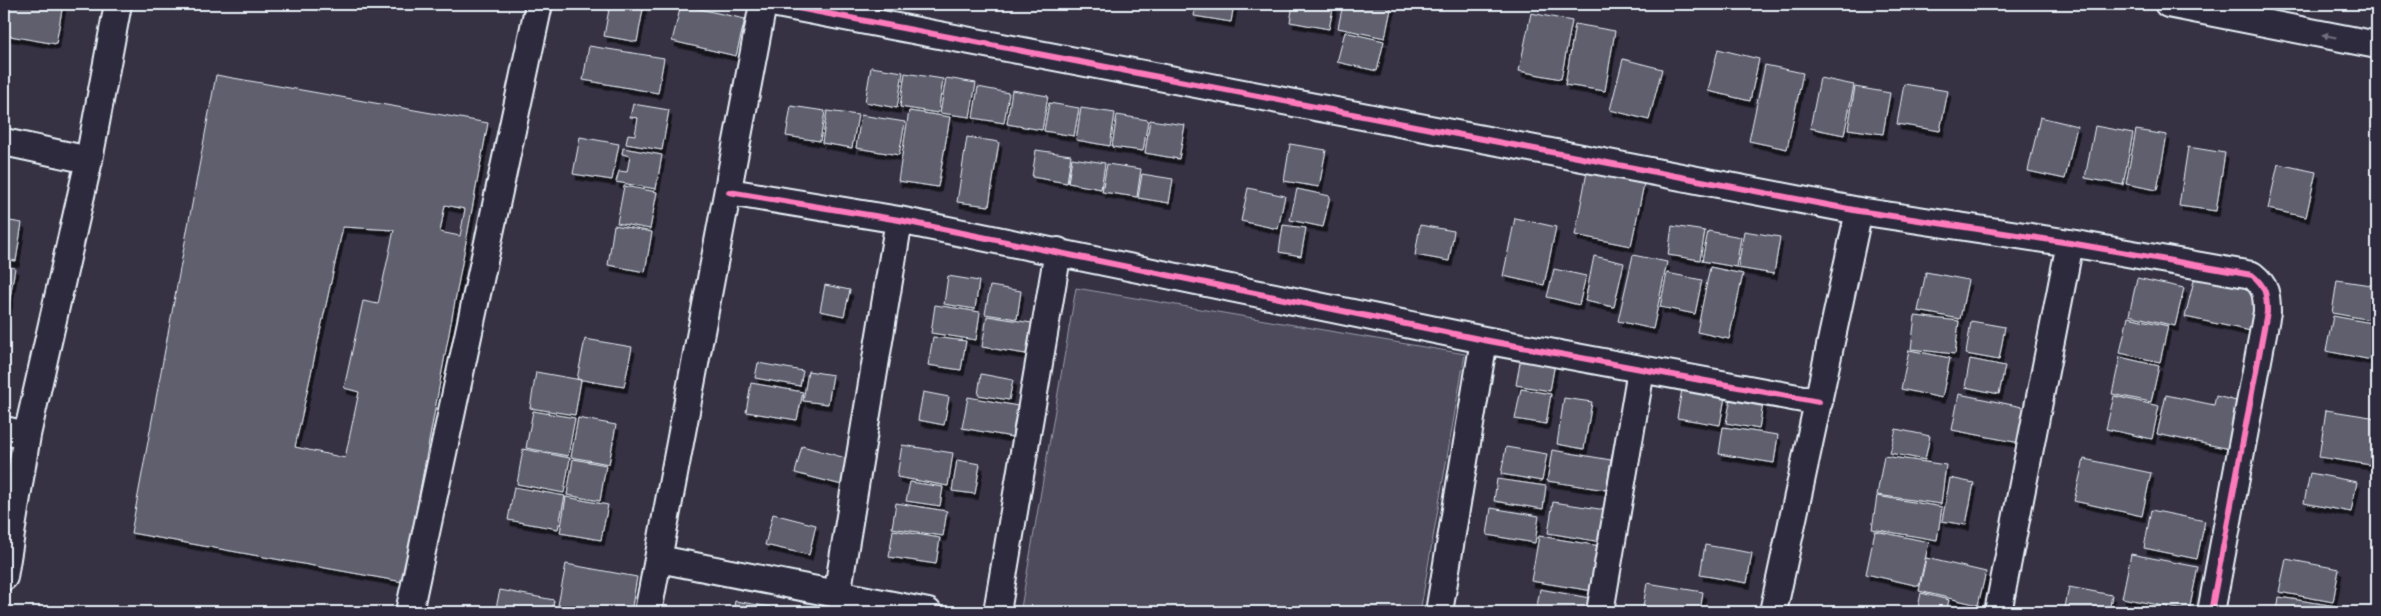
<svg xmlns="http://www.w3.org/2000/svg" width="2381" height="616" font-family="'Comic Neue',sans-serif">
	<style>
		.green { fill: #4d4b5c; stroke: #9a9eaa }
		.building { fill: #605e6e; stroke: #e8f1f8; fill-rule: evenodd; filter: url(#shadow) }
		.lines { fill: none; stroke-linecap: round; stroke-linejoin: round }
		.minor-casing { stroke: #e8f1f8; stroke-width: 30 }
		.minor { stroke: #2f2a3d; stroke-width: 26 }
		.cycleway-casing { stroke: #2f2a3d; stroke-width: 9 }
		.cycleway { stroke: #fd7abc; stroke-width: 6 }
		.oneway { fill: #70707e }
	</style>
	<defs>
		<filter id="shadow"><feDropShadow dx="3" dy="5.5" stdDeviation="0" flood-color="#0009"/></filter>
	</defs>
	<rect width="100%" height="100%" fill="#363244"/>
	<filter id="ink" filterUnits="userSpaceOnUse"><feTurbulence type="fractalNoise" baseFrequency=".02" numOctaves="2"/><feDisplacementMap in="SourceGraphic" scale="10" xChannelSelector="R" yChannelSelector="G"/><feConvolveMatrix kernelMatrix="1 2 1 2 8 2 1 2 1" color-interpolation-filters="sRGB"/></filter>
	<g filter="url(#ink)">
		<!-- green -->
		<path class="green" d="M1076,288L1465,354L1420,612H1048L1021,608Z"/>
		<!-- building -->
		<path class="building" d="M8,4H63L56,44L4,35Z
			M610,4H644L637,42L604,36Z
			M1196,4H1234L1231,22L1194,16Z
			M1293,4H1334L1329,29L1290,22Z
			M1343,4H1392L1385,38L1338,28Z
			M681,5L745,19L736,56L672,41Z
			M1531,13L1572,21L1561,79L1519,71Z
			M1575,24L1615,31L1605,91L1565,85Z
			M1345,32L1384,41L1377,71L1337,62Z
			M589,46L664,58L658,93L583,80Z
			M1718,49L1759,59L1750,101L1708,91Z
			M1623,59L1662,69L1649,120L1610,110Z
			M1765,65L1803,73L1787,149L1749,141Z
			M871,67L903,72L897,108L865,102Z
			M905,73L943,79L938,113L900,107Z
			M216,75L488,123L403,582L131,533ZM445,205L465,209L460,236L440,232ZM343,227L394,230L378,304L363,301L344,388L359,392L345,458L295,447Z
			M946,78L976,83L970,117L940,113Z
			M1820,78L1854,85L1844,135L1810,128Z
			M1904,84L1948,91L1940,131L1897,124Z
			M978,87L1009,93L1004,123L973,118Z
			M1855,87L1890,93L1883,134L1848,129Z
			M1012,90L1048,96L1042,130L1007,124Z
			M1049,103L1079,108L1074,136L1044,131Z
			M633,104L669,110L662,150L626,144L628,134L635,135L638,118L630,117Z
			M791,106L825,111L820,141L786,136Z
			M1081,108L1115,113L1110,146L1076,140Z
			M827,111L858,115L852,148L822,143Z
			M909,111L950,117L938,187L898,181Z
			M861,115L905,122L899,155L856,148Z
			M1117,115L1148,120L1143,151L1112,147Z
			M2040,117L2077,126L2065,179L2028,171Z
			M1150,120L1185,125L1179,159L1145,153Z
			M2095,126L2133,133L2123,185L2085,178Z
			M2136,130L2167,135L2157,190L2126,184Z
			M580,137L619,144L612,180L573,174Z
			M967,137L999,142L989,206L957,202Z
			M1290,144L1326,150L1319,187L1284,181Z
			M2188,147L2225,153L2216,211L2179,206Z
			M623,148L662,155L656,189L616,182L619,171L627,172L630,156L622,154Z
			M1036,150L1071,155L1067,183L1032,177Z
			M1072,158L1105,163L1101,189L1068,183Z
			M1107,164L1141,169L1137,197L1102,192Z
			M2278,164L2316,172L2306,217L2268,209Z
			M1587,172L1644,184L1631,246L1575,235Z
			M1142,174L1173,179L1169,203L1138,198Z
			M624,186L657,192L650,229L617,223Z
			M1248,188L1285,196L1278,229L1241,221Z
			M1297,189L1330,196L1323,227L1290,220Z
			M1515,218L1556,227L1544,285L1503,276Z
			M4,220L22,223L16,261L4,259Z
			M614,225L652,232L645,272L608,265Z
			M1283,225L1306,228L1301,256L1279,252Z
			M1420,225L1454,231L1449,261L1415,255Z
			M1672,226L1705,231L1700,260L1668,255Z
			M1708,231L1741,237L1736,267L1702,261Z
			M1744,231L1780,237L1774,274L1738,268Z
			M1633,255L1667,262L1653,329L1618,321Z
			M1594,256L1624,263L1614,307L1585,301Z
			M4,266L15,268L6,322H4Z
			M1710,267L1743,274L1729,339L1697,332Z
			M1554,269L1586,276L1579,305L1547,297Z
			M1926,272L1968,280L1960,319L1918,311Z
			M1667,273L1702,280L1695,314L1660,307Z
			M948,276L979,281L975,309L944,304Z
			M2195,276L2260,291L2251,331L2185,317Z
			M2137,278L2184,288L2175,326L2129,315Z
			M2337,280L2377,286V321L2332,313Z
			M825,285L850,290L844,316L820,311Z
			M990,286L1021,291L1017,319L985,314Z
			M935,305L980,312L976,340L931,333Z
			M987,316L1032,323L1026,354L982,347Z
			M1915,316L1959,321L1955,354L1911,349Z
			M2333,316L2377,324V361L2326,351Z
			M2128,317L2168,326L2160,362L2120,353Z
			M1971,321L2005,327L1999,360L1966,354Z
			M933,337L966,341L961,370L928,365Z
			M585,339L632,347L624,387L577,379Z
			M1909,350L1950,358L1942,398L1901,389Z
			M1521,357L1555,363L1550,391L1516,385Z
			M2120,357L2159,366L2151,402L2112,394Z
			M1970,359L2005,366L1999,394L1965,387Z
			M758,363L803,371L800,386L755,378Z
			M808,371L833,375L828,404L803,401Z
			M536,372L581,380L575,415L530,408Z
			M981,374L1013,380L1009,400L978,395Z
			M751,383L803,392L797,420L746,412Z
			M1521,389L1551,394L1546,424L1515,419Z
			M1682,389L1725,397L1720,425L1677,418Z
			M923,392L949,397L944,425L918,420Z
			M1959,394L2032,409L2025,444L1952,430Z
			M2166,395L2214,405L2216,396L2245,403L2235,450L2157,434Z
			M2114,396L2159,406L2152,439L2106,429Z
			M968,397L1018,406L1012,437L962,428Z
			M1564,398L1592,402L1584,449L1557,444Z
			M1731,398L1763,403L1759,429L1726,423Z
			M2326,410L2377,418L2371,465L2319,457Z
			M533,411L575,418L568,456L526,448Z
			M578,418L616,425L609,464L571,457Z
			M1723,427L1778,435L1774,463L1719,454Z
			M1896,429L1930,436L1925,460L1890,453Z
			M902,445L953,453L948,486L897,477Z
			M802,446L853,460L846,486L795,473Z
			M1506,447L1547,454L1542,481L1501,474Z
			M523,449L570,458L564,493L517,484Z
			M1552,450L1611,460L1606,490L1547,481Z
			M1884,456L1946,465L1941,504L1877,495Z
			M573,459L606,465L600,501L567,495Z
			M2084,459L2151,473L2142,516L2074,501Z
			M957,460L980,464L975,494L952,491Z
			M2310,473L2357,482L2351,512L2304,503Z
			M1950,478L1974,483L1966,525L1942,521Z
			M1497,479L1546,486L1543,509L1494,501Z
			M910,482L943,487L940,506L906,501Z
			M514,487L565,496L558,529L508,520Z
			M1877,496L1942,507L1937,540L1872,529Z
			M566,497L608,505L601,540L560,533Z
			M1553,502L1606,510L1601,542L1548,533Z
			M896,503L947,511L943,536L892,528Z
			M1491,508L1539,516L1535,543L1487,535Z
			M2151,510L2205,521L2197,559L2144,548Z
			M773,514L816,525L809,555L765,545Z
			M893,530L940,538L936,564L889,557Z
			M1875,531L1929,542L1919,586L1866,574Z
			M1539,536L1600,546L1593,591L1531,581Z
			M1705,545L1752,553L1747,583L1700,575Z
			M2131,554L2198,567L2189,611L2122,598Z
			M1926,558L1986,572L1978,605L1919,591Z
			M2286,559L2339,569L2333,602L2279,592Z
			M566,564L637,577L631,612H598L558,605Z
			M1647,583L1703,592L1700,612H1642Z
			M2069,587L2112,595L2109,612H2064Z
			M1540,589L1595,599L1592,612H1536Z
			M500,590L554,600L552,612H495Z
			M1921,593L1949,600L1946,612H1917Z
			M2279,597L2336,606L2335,612H2277Z
			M735,601L770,607L769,612H733Z"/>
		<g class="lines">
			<defs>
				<path id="minor" d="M777,4L1859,211L2070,243L2252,275C2266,286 2267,295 2267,312L2211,612
					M2168,4L2377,45
					M4,142L89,160
					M729,192L899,220L1484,340L1819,402
					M4,430L27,435
					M659,559L928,612
					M4,577L27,435L89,160L118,4
					M837,595L899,220
					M409,612L539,4
					M648,612L763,4
					M997,612L1058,251
					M1439,612L1484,340
					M1600,612L1641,370
					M1773,612L1859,211
					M1998,612L2070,243"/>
			</defs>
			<!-- minor casing -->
			<use href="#minor" class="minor-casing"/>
			<!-- minor -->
			<use href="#minor" class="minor"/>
			<defs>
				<path id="cycleway" d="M777,4L1859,211L2070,243L2252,275C2266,286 2267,295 2267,312L2211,612
					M729,192L899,220L1484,340L1819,402"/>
			</defs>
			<!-- cycleway casing -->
			<use href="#cycleway" class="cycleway-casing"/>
			<!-- cycleway -->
			<use href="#cycleway" class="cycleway"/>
		</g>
		<!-- one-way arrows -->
		<defs><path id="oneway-solid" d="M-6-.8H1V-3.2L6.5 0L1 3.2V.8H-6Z" transform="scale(1.25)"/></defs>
		<use class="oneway" href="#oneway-solid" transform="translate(2329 36) rotate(-169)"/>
	</g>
	<!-- margin -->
	<rect width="2381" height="616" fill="none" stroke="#2f2a3d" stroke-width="20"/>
	<rect x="10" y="10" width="2361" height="596" fill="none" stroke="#e8f1f8" stroke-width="2" filter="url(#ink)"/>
</svg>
